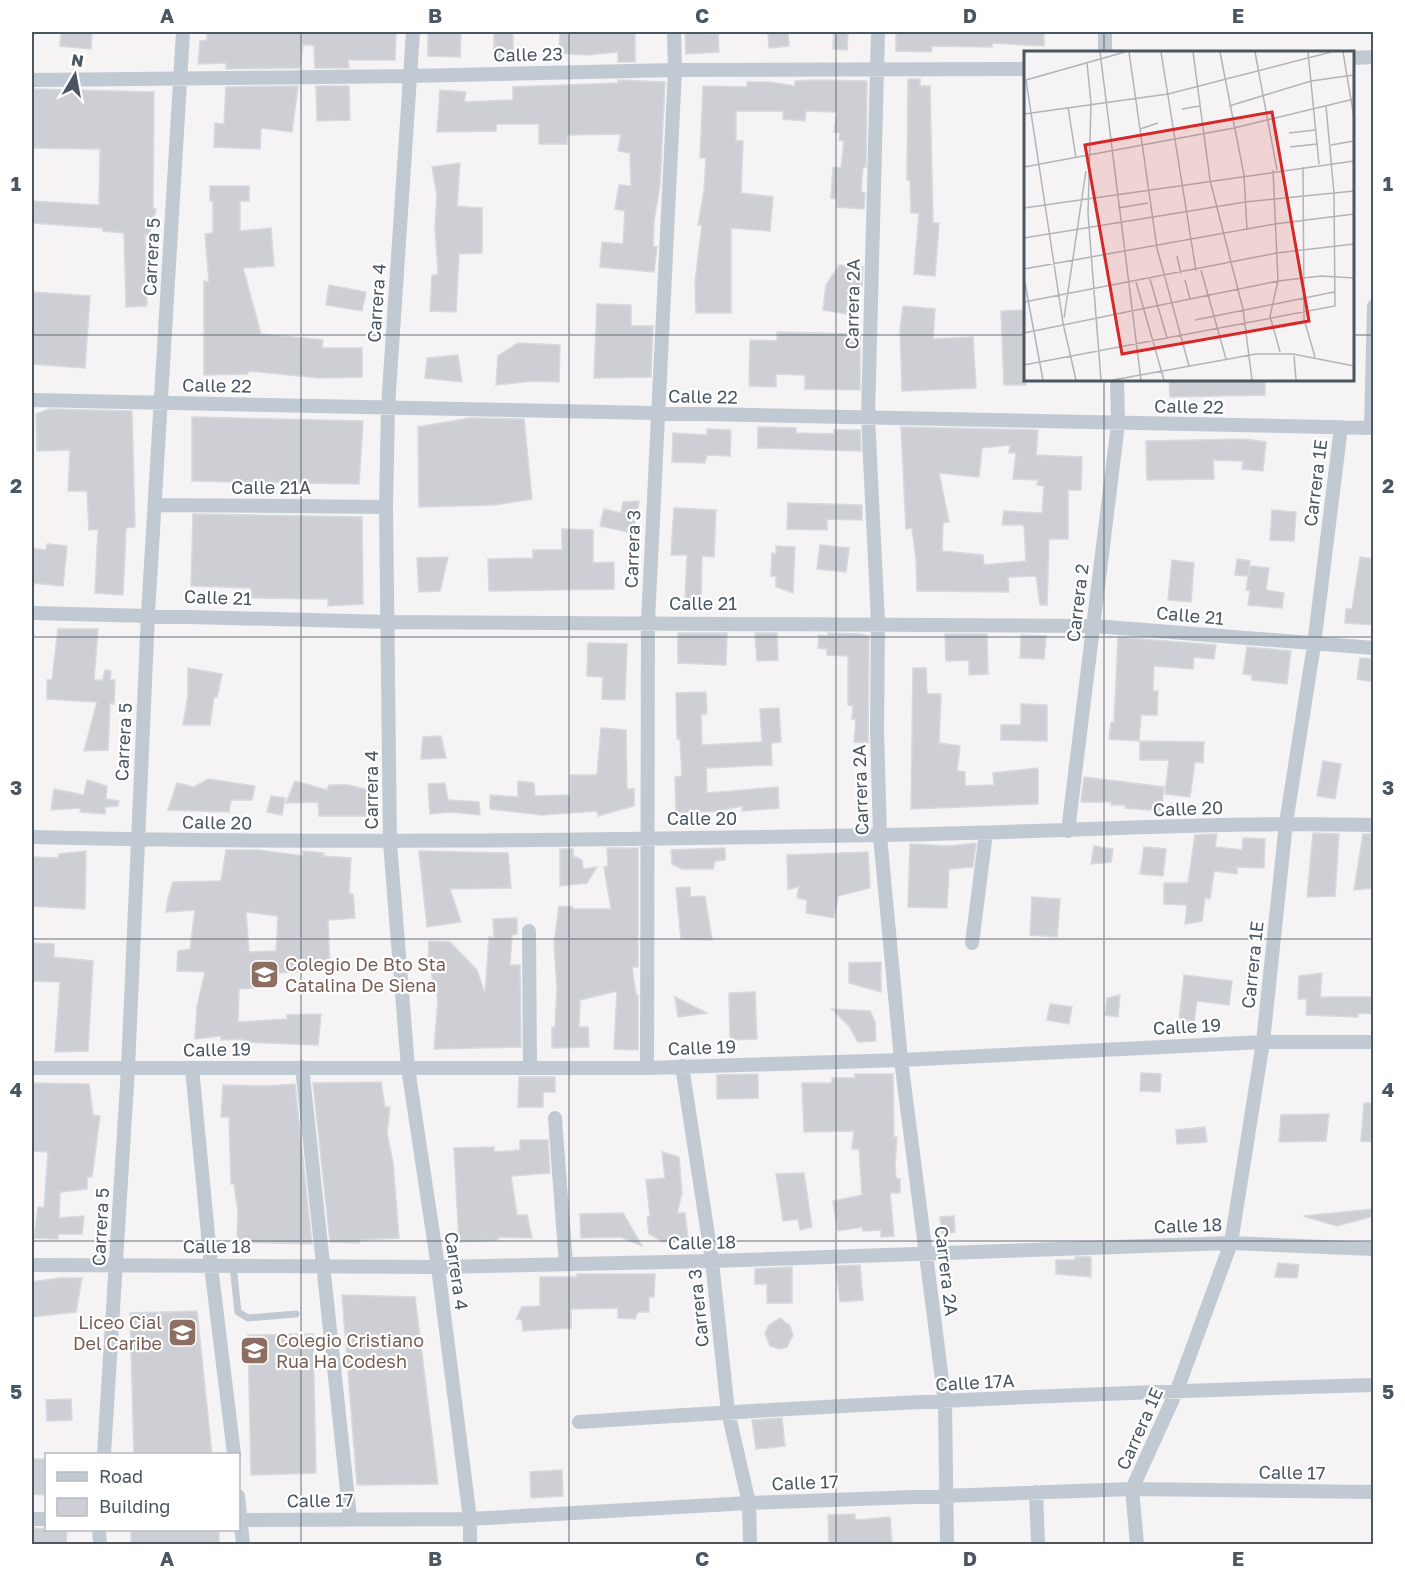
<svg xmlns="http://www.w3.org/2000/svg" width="1405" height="1576" font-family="'Golos Text',sans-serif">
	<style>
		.building { fill: #cdcfd5; stroke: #d7d9de; stroke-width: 1.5; fill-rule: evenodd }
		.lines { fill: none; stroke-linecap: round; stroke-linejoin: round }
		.service { stroke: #c1cad2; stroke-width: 7 }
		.minor { stroke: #c1cad2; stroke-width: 14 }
		.grid { fill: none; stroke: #4a5661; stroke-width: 1.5; stroke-opacity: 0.55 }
		.labels { text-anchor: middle; stroke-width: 4.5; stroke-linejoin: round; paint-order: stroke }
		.street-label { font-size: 18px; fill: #4a5661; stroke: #fff }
		.education-label { font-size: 18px; fill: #785e54; stroke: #fff; text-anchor: start }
		.inset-road { fill: none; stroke: #b1b4b9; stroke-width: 1.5 }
		.view { fill: #d62828; fill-opacity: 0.15; stroke: #d62828; stroke-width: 3 }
		.inset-edge { fill: none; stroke: #4a5661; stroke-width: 3 }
		.neatline { fill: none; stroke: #4a5661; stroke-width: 2 }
		.grid-label { font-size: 20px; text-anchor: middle; font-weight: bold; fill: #4a5661 }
	</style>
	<rect width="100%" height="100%" fill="#f5f3f3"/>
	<!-- building -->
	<path class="building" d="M61,32H92L91,49L60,46Z
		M207,32H396L395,60H348L349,68H315L314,45H303L300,68L226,69V63L198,64L200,41L207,40Z
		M428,32H461L460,57L428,56Z
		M494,32H513V61H494Z
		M560,32H635V62H618V52L586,55L559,53Z
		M685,32L718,34L719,52L686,54Z
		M768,32H788L789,46L769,48Z
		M834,32H848L847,50L833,49Z
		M896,32H1044V46L992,43V47L932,46L931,52L896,51Z
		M908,79H920V86H930L933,223H939L935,276L914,274L919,213H911L910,180H907Z
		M618,80L665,82L660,185L654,221L653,246L657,247L654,272L600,267L602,242L623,244L625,211L615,209L619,185L631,186L630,153L618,151L621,134L567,135V144H539V124H496V131L437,132L440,90L466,92L464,102L513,100V87L618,83Z
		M816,80L867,81L866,167H863L861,192L865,193L864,209L837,207V199L831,198L833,167L841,168L844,141L839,140L840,133L834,132L837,112L806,111L805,121L783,119V111H736V141H743L741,193L773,197L770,231L731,228V313H696L695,282L702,225H698L704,190L706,158H700L703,86L747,87V82H768L795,86V81Z
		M298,86L292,132L261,128L260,149L214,147L215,123L224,124L226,87Z
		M316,86H349L350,120L317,121Z
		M32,89L154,92L153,209H156L149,235L145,234L147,306L126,307L124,233L103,231V228L32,223V201L99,205L100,149L32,148Z
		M460,163L457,206L482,208V253L459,254L456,312L430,311L432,275H438L435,226L437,195L432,167Z
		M210,186H249V201H240V231L271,228L274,266L243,268L261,334L323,340L322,348H362V377L320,378L248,371V374L204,375V281L209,282L205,234L213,233V201H210Z
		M839,265L863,267L862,287L850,286L846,314L823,310L826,285Z
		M329,285L366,292L362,311L326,305Z
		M32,292L90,296L85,368L32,364Z
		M597,304L631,305V326H653L651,377L594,378Z
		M903,306L935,309L933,339L973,337L976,388L902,391L900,330Z
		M1026,310V385H1004L1001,311Z
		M777,332L860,334V390L805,389V375L776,374V387L749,386L750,340L777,341Z
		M518,343L560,345L559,382L532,381L496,385L498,356Z
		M458,355L462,382L425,378L427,358Z
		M1169,380H1265V395L1170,397Z
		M49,409L132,411L135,527L126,528L123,595L95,593L98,529L89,530L87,491H68L70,450L37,451L36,414Z
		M192,417L363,421L359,484L192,481Z
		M470,418L524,419L532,499L494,505L419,507L418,427Z
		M758,427L796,428V433L834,434V430H860L861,451L758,448Z
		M901,427L1038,430L1036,455L1082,457L1081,490H1068V539H1049L1047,605H1040L1036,576L1008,577L1009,592L917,591L916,560L912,528L906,529ZM1010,445L1009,453H1016L1013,479L1038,480L1037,485L1044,486L1042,513L1004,511L1002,525H1024L1026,561L984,565L983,555L942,551L943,523L949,522L939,473L979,477L982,448Z
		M707,429L731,430L730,456L707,455L705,463L672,462L673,433L707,435Z
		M1245,439L1266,442L1263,471L1242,469L1243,461L1213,460L1214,479L1147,480L1146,441Z
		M639,501L633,533L600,526L604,509L621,513L623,502Z
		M788,503L862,505V520L827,519V530L787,529Z
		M674,508L716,510L714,557L702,556L701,599H685L687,555H671Z
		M1272,510L1296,512L1294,541L1270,540Z
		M193,514L362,517L363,604L328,606V599L250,598L251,588L191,586Z
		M562,529L593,530V563L614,562V589L489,591L488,559L533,558V550H562Z
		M47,544L67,546L63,586L32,583V548L46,550Z
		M820,545L849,548L846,572L817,569Z
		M776,546L795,547L793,593L776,587V576H771L772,553L776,554Z
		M448,557L440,591L419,592L417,558Z
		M1360,557L1374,559V625L1345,623L1346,609H1352Z
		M1237,559L1250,561L1248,576L1235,575Z
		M1172,560L1194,563L1191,602L1168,600Z
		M1250,566L1269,568L1266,590L1284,593L1282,608L1248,605L1250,591L1246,590Z
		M58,629H98L94,680H103L105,670L111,671L110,680H115L114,704L110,703L108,750L84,751L97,702L47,699V680H52Z
		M678,633H727L726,665L678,663Z
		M755,633H777L778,660L757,661Z
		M828,633L860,634L869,636L868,743L854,742L856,719H852L853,706L848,705V656L827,655V649L818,648L819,635L828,636Z
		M945,634H987L988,674L969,675V660L946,661Z
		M1021,635L1046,636L1044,659L1020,658Z
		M1118,637L1216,645L1214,659L1194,657L1193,669L1154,666L1153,691H1158L1157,715H1141L1139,741L1109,739L1111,723H1114Z
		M588,643L627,644L625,700L602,699L603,677L587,676Z
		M1247,647L1291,651L1287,684L1252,680V675L1243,674Z
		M1360,658L1374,659V682L1357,679Z
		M188,668L222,674L217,697H214L210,725H183L188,696Z
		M913,668H926L927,694H941L939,743L960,746L957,771L965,772V786L994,785L993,773L1038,768V804L911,809Z
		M706,692L707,714H701L702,745L762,742L760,709L779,708L781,742L771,743L772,765L706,768L707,793L778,787L779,808L742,811V806L718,811L676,813L675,777L682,776L680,739H677L676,693Z
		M1021,704L1047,705V741L1001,740V725H1021Z
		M601,728L626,730L627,789H634V806L598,816L597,811L542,815L490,809V795L518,797V781L534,783L535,796L570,795V775H597Z
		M441,736L446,758L421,759L423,737Z
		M1140,741L1204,742L1203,763L1195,762L1190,797L1165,794L1169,760H1140Z
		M1323,761L1341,764L1335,799L1317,796Z
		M1084,777L1164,787L1161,811L1125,808V805H1111V802H1081Z
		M208,779L255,786L252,800H231L229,812L168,810L177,783L194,787Z
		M87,780L107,786L106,799L119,801L118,806L105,807V814L80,812L81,808L51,810L54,789L84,795Z
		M295,781L327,790L329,785H348L370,790L366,816H319L318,802L286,803Z
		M445,783L448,800L479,802L480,815L451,812L430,814L428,784Z
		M271,796L285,798L282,815L267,812Z
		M1313,833L1339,834L1335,896L1307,897Z
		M1217,834L1215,847L1242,850L1243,838L1265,839L1264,868L1237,867V874L1214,871L1210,899L1205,898L1202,921L1185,924L1187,905L1164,904V883H1188L1195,835Z
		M1363,834H1374V888L1354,890Z
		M976,843L973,867L949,869L947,908L908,907L910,844L950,846Z
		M1094,846L1113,849L1111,862L1091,864Z
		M1144,847L1166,849L1163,876L1140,874Z
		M607,848H638V967H632L636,995H638V1050L614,1049L617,991L580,1000L579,1027H588L589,1047L552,1048V1027H555L557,987L554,943L559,906L573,907V909H611L604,867L608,866Z
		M725,848V860L715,861L713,869H682L672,864L671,850Z
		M560,849H573V856L582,860L583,869L597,867L587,883L560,886Z
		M226,850H258L303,856V851L324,853L323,856L351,858L349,894H353L355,918L328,920L330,970L253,974V988L239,989L238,1022L287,1019V1015L321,1014L318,1045L242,1042L243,1039L221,1040V1036L195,1039L197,1006L205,972L177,971L178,951L190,949L195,910L166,912L168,899L173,882L221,881ZM246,912L278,916L276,951L249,952Z
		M86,851L85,909L32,906V857L58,858L59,854Z
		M419,851L508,853L511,888L450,889L461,922L427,927Z
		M868,852L870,888L838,896L834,918L806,913L807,900L797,898L799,886L788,890L787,855Z
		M690,887V897L705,896L712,940L681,939L676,888Z
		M1032,897L1060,899L1057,937L1030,935Z
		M517,918V934L512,935L510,965H520L521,1047L434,1049L438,999L428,961L429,941L450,942L477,970L485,994L489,937L494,938L493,919Z
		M32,943L54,944V957L93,961L88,1051L55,1052L60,982L32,981Z
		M881,962V992L849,983V963Z
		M1322,973L1320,997H1374V1014L1358,1013V1017L1306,1015L1307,999H1298L1299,976Z
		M1184,975L1232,981L1229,1005L1197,1001L1194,1022L1179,1020Z
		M755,992L757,1039L730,1040L729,993Z
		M1120,995L1118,1017L1105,1015L1107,998Z
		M675,997L707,1013L678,1017Z
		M1050,1004L1072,1007L1069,1024L1047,1020Z
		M832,1009L870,1011L875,1022L876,1041L858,1042L849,1026Z
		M1141,1073L1161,1074L1160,1092L1140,1091Z
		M758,1074V1098L717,1099V1075Z
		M855,1074H893L894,1137H897L895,1167L896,1178L900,1179V1193H890L894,1236L881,1237V1230L863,1231L862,1227L838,1231L833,1201L862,1195L859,1149H852L854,1131L804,1132L802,1083H832V1078H855Z
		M519,1077H555V1092H543V1107H518Z
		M381,1082L385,1107H390L387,1133L393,1163L399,1238L359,1240V1243L330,1242L313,1083Z
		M32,1083L89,1084L93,1115L100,1116L92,1177H87V1189L60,1192L59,1218L84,1216L82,1234H58V1239L34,1238L38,1207L44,1208L48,1152L32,1151Z
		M295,1084L312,1244L237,1242L238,1212L234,1184H231L229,1117H221L223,1085L267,1086Z
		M1364,1103H1374V1142L1361,1141Z
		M1329,1114L1326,1141L1279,1142L1281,1115Z
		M1205,1127L1207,1142L1177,1144L1176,1130Z
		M520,1140H548L550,1173L511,1176L517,1215H527L532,1238L498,1237V1240L459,1242L454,1148L494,1147V1152L520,1150Z
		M662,1152L679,1157L682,1193L677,1213H685L688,1239L663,1242L649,1234L647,1217L650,1216L646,1180L665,1178Z
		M804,1173L812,1227L800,1230L798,1219L783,1221L776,1174Z
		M1373,1209L1374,1216L1337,1226L1303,1216Z
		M623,1213L642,1246L621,1237L581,1238L580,1214Z
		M954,1216L955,1232L942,1234L940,1217Z
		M1075,1257H1091V1277L1056,1274V1260H1075Z
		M1278,1263L1299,1265L1297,1278L1275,1277Z
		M860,1265L863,1300L840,1302L836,1266Z
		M792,1267V1303H767V1284H755V1269Z
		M577,1274H655L654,1297H649V1312H638L635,1319L618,1318V1308L571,1309V1328L523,1331L522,1320L516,1319L522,1307L540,1306V1277H577Z
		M60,1278H82L76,1312L32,1317V1282Z
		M342,1295L415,1297L438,1484L357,1485Z
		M197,1311L212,1455H134L130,1313Z
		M780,1318L790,1326L793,1335L787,1347L779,1349L770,1346L765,1333L769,1325Z
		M313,1334L316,1473L251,1475L248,1335Z
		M71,1399L72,1420L47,1421L46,1400Z
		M782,1418L785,1446L756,1449L752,1420Z
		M32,1459H46V1495L32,1494Z
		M562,1470L563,1496L531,1498L530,1472Z
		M855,1514V1520L890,1517L892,1545H829L828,1515Z
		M32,1528L67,1530L66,1545H32Z
		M131,1530H219V1545H131Z"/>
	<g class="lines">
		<!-- service -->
		<path class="service" d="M233,1266L238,1312L248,1318L296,1314"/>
		<!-- minor -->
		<path class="minor" d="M413,32L388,407L386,507L390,843L408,1068L438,1267L470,1519V1544
			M878,32L868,417L878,623L877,730L880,836L901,1060L945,1403L947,1544
			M1105,32V52
			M1352,58L1374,57
			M32,80L411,76L675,70L1026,69
			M32,400L1374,428
			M1371,428L1374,306
			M155,505L386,507
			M32,613L389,622L1094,626L1374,648
			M1068,831L1118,424L1117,380
			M32,837C315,844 598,840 881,835C1045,833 1210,821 1374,825
			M529,931L530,1066
			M972,943L986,833
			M682,1066L712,1261L728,1412L749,1503L750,1544
			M302,1067L350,1518
			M32,1068H647L901,1060L1263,1042H1374
			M192,1068L211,1266L234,1454
			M647,1068L648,621L675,70L674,32
			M555,1118L566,1264
			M32,1265L438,1267L712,1261L1231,1243L1374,1249
			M579,1422C843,1404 1109,1392 1374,1385
			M104,1454L128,1068L148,614L183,32
			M1036,1492L1038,1544
			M238,1496L243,1544
			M32,1519H46
			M238,1520L470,1519L749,1503L1132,1489L1374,1492
			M99,1530L100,1544
			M1137,1544L1132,1489L1177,1390L1231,1243L1263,1042L1286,823L1314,645L1341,427"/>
	</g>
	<!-- grid -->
	<path class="grid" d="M301,32V1544M569,32V1544M836,32V1544M1104,32V52M32,335H1026M1352,335H1374M1104,380V1544M32,637H1374M32,939H1374M32,1241H1374"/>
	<!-- icons -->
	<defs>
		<symbol id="school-square" viewBox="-11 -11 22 22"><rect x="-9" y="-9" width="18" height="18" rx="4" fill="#8d6e63" stroke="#fff"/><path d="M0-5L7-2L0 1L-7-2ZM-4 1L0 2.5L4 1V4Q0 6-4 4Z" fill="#fff"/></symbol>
	</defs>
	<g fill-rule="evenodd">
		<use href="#school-square" x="248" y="958" width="33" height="33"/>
		<use href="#school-square" x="166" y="1316" width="33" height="33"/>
		<use href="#school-square" x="238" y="1334" width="33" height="33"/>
	</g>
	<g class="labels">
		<!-- street labels -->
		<g class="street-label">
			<text transform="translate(528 55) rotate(-1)" y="6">Calle 23</text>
			<text transform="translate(152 257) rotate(-87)" y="6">Carrera 5</text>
			<text transform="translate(377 303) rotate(-86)" y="6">Carrera 4</text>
			<text transform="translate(853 304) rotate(-89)" y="6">Carrera 2A</text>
			<text transform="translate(217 386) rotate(1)" y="6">Calle 22</text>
			<text transform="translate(703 397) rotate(1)" y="6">Calle 22</text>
			<text transform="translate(1189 407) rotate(1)" y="6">Calle 22</text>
			<text transform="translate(1316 483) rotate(-83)" y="6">Carrera 1E</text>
			<text x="271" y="494">Calle 21A</text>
			<text transform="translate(633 549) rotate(-88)" y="6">Carrera 3</text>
			<text transform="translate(218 598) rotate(2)" y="6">Calle 21</text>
			<text transform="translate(1078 603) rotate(-83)" y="6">Carrera 2</text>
			<text x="703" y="610">Calle 21</text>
			<text transform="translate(1190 616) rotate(5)" y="6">Calle 21</text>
			<text transform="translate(124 742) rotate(-87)" y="6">Carrera 5</text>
			<text transform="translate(372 790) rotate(-90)" y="6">Carrera 4</text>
			<text transform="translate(861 790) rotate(-92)" y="6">Carrera 2A</text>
			<text transform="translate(1188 809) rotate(-2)" y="6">Calle 20</text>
			<text x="702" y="825">Calle 20</text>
			<text transform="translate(217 823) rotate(1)" y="6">Calle 20</text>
			<text transform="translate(1253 965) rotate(-84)" y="6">Carrera 1E</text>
			<text transform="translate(1187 1027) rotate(-3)" y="6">Calle 19</text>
			<text transform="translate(702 1048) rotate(-2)" y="6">Calle 19</text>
			<text transform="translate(217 1050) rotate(-1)" y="6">Calle 19</text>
			<text transform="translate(1188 1226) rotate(-2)" y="6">Calle 18</text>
			<text transform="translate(101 1227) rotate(-87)" y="6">Carrera 5</text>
			<text transform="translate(702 1243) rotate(-1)" y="6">Calle 18</text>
			<text x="217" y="1253">Calle 18</text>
			<text transform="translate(456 1271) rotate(82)" y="6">Carrera 4</text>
			<text transform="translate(946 1271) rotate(83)" y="6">Carrera 2A</text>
			<text transform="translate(699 1308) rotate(-96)" y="6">Carrera 3</text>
			<text transform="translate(975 1383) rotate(-3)" y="6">Calle 17A</text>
			<text transform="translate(1140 1429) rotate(-66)" y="6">Carrera 1E</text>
			<text transform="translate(1292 1473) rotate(1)" y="6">Calle 17</text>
			<text transform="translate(805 1483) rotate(-2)" y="6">Calle 17</text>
			<text transform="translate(320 1501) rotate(-1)" y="6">Calle 17</text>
		</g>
		<!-- education labels -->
		<g class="education-label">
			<text x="285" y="971">Colegio De Bto Sta<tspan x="285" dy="21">Catalina De Siena</tspan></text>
			<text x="162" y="1329" text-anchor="end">Liceo Cial<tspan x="162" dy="21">Del Caribe</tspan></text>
			<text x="276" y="1347">Colegio Cristiano<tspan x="276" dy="21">Rua Ha Codesh</tspan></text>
		</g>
	</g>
	<!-- overview -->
	<g transform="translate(1024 51)">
		<rect width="330" height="330" fill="#f5f3f3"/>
		<path class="inset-road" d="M76,1L117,329M105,1L133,197L165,315M137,1L172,220M169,1L186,129L219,258L228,329M196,1L220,124L223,179M231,1L253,119M284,1L295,113M319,1L330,67M63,12L67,52L64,163L77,329M2,29L39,272L52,329M2,29L101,1M205,55L287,30L330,24M44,56L52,107M158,58L176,55M0,63L144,43L307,1M116,78L134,72M265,82L291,79M307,94L330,90M266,96L293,93M0,116L210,77L330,48M279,116L280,268L291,306M249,119L254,230L246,265L256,301M0,157L330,110M94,157L124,152M0,187L221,151L330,140M153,205L157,223M0,218L251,173L330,163M177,219L202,308M0,227L19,329M126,228L143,287M161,229L166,248M112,231L140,329M0,251L253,202L330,193M40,267L62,120M171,269L310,241M0,282L254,230L297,225L330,227M270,305L272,329M0,314L311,255L310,142L302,55M89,329L232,303H269L330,315"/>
		<path class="view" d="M248,61L285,270L98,303L61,94Z"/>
		<rect width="330" height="330" class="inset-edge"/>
	</g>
	<!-- border -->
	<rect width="1405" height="1576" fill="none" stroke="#ffffff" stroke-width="66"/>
	<!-- legend -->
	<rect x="45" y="1453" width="195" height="78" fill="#ffffff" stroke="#b7bbc0" stroke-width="1.5"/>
	<rect x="57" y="1472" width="30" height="9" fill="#c1cad2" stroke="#b7bbc0" stroke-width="1.5"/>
	<text x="99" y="1483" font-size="18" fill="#4a5661">Road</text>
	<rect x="57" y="1498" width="30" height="18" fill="#cdcfd5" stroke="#b7bbc0" stroke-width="1.5"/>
	<text x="99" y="1513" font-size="18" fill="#4a5661">Building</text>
	<!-- north arrow -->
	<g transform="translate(75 75) rotate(10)" stroke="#ffffff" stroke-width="4.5" paint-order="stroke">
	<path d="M0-4.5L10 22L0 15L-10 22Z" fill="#4a5661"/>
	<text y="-9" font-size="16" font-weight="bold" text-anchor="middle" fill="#4a5661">N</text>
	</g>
	<rect x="33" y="33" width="1339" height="1510" class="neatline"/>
	<g class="grid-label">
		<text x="167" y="23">A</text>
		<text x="435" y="23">B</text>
		<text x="702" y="23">C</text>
		<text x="970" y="23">D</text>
		<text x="1238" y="23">E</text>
		<text x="16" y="191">1</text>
		<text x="1388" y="191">1</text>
		<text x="16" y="493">2</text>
		<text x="1388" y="493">2</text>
		<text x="16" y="795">3</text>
		<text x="1388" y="795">3</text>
		<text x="16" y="1097">4</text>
		<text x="1388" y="1097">4</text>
		<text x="16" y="1399">5</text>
		<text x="1388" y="1399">5</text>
		<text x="167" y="1566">A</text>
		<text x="435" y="1566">B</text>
		<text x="702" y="1566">C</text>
		<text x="970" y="1566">D</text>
		<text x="1238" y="1566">E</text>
	</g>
</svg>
